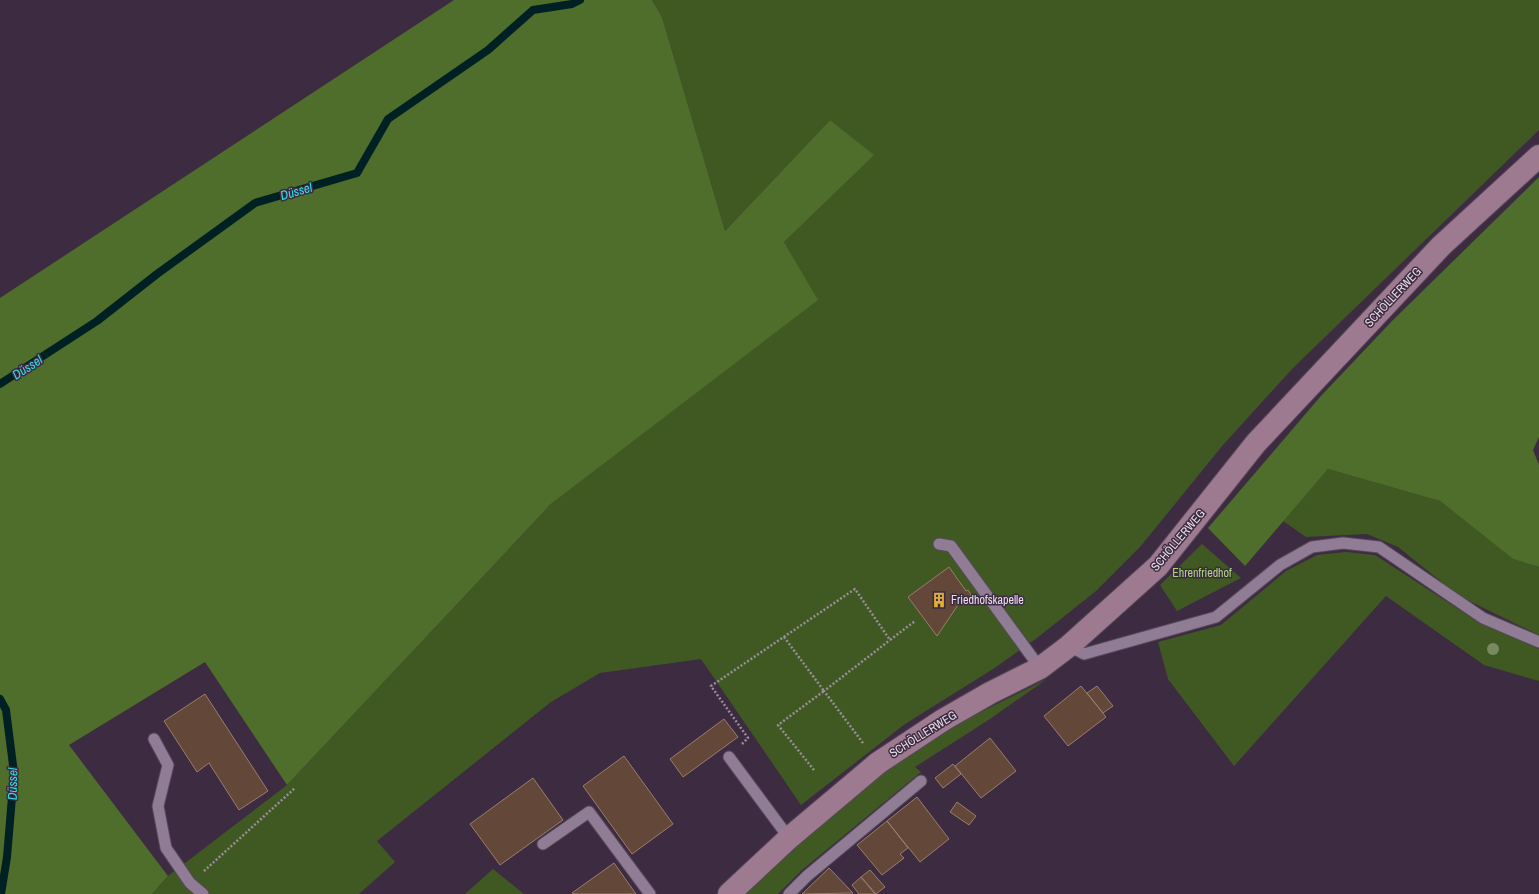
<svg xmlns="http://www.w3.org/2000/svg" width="1539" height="894" font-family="'Archivo Narrow',sans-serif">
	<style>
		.green { fill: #405922 }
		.forest { fill: #4f6e2b }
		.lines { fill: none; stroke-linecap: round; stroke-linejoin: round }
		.stream { stroke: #002123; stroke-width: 8 }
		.building { fill: #634839; stroke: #9b7d6d }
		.lane-casing { stroke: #56485a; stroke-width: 13 }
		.secondary-casing { stroke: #56485a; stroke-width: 24 }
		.path { stroke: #9b8d9e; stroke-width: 2.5; stroke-dasharray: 2 2; stroke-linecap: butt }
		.lane { stroke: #907c95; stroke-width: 11 }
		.secondary { stroke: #9e7a91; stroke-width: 22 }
		.tree { fill: #798a60 }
		.labels { text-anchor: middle; stroke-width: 3; stroke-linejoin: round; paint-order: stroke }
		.street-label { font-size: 12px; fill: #e9deeb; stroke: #3d2b41 }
		.park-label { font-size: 12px; fill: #aad77a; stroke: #3d2b41 }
		.poi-label { font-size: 12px; fill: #e9deeb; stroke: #3d2b41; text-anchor: start }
		.water-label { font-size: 13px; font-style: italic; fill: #34dde9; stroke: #3d2b41 }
	</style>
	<rect width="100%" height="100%" fill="#3d2b41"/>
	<!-- green -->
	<path class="green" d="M652,0H1539V130L1293,368L1223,445L1140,547L1096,591L1037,638L993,669L905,724L801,805L701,659L600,673L551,702L377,841L395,862L359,894H152L168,876L287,785L551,504L817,300L784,242L873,155L830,120L725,231L662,17Z
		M1328,469L1440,501L1513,559L1539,567V635L1459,596L1398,547L1367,534L1306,537L1283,521Z
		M1202,544L1241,578L1177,611L1160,585Z
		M1346,552L1375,555L1480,623L1539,649V681L1484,665L1386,596L1234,766L1168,679L1158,642L1221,625L1286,571L1317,555Z
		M1047,679L990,719L915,767L921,772L802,870L778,894H743L817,825L899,760L973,716Z
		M493,869L524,894H465Z"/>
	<!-- forest -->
	<path class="forest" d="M454,0H652L662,17L725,231L830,120L874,155L784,242L818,300L551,504L287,785L205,662L69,745L168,876L152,894H0V298Z
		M1539,177V437L1533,450L1539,465V567L1513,559L1440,501L1328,469L1245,566L1208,528L1320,397L1392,321Z"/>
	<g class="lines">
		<!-- stream -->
		<path class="stream" d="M0,384L97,321L157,274L255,203L357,173L388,119L488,50L533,10L572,4L580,0
			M0,699L6,710L14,773L7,857L1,894"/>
	</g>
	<!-- building -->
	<path class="building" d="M949,567L966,591L968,590L971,595L964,605L960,602L937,636L908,597Z
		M1081,686L1106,717L1068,746L1044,716Z
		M1097,686L1113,706L1103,713L1087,693Z
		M205,694L268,791L239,810L209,763L197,772L164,721Z
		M724,719L738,737L683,777L670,759Z
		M990,738L1016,771L981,798L955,766Z
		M624,756L673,824L632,854L583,786Z
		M953,764L961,774L943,788L935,778Z
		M533,778L563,820L500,865L470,824Z
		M917,797L949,839L920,862L887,821Z
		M957,802L976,816L969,825L950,812Z
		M887,821L908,848L900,854L904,858L882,875L857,845Z
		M614,863L636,894H573L572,893Z
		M829,868L853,893L802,894Z
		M870,870L885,887L876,894L861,877Z
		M861,877L875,894H859L852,885Z"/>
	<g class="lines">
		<defs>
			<path id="lane" d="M939,544L951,546L1040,668
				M1069,646L1084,654L1216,617L1280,565L1312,547L1343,543L1379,547L1483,618L1539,642
				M154,739L168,765L158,806L166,848L190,883L203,894
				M729,757L789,838
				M543,844L589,812L650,894
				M789,894L807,876L921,781"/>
			<path id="secondary" d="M729,894L789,838L878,763L943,720L990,693L1040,668L1069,646L1158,566L1256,443L1441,246L1539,156"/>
		</defs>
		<!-- lane casing -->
		<use href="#lane" class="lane-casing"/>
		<!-- secondary casing -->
		<use href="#secondary" class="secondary-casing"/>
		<!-- path -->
		<path class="path" d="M784,637L824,691L778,725L814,770
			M863,743L824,691L890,640
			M742,744L748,738L711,686L855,589L890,640L915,621
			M204,871L295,788"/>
		<!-- lane -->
		<use href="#lane" class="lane"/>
		<!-- secondary -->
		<use href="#secondary" class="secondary"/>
	</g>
	<!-- trees -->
	<circle class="tree" cx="1493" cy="649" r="6"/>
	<!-- icons -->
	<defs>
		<symbol id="building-bare" viewBox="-9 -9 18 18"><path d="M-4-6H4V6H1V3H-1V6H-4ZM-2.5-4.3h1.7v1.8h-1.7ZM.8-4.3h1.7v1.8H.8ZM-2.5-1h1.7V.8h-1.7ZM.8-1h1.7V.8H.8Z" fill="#e1af34" stroke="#3d2b41" stroke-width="2.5" paint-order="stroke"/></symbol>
	</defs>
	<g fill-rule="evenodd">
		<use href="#building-bare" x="928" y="589" width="22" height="22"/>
	</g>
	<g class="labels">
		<!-- street labels -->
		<g class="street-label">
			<text transform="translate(1393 297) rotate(-47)" y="4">SCHÖLLERWEG</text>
			<text transform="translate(1178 540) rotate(-50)" y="4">SCHÖLLERWEG</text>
			<text transform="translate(923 734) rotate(-32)" y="4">SCHÖLLERWEG</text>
		</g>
		<!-- park labels -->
		<g class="park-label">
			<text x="1202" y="577">Ehrenfriedhof</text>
		</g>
		<!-- poi labels -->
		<g class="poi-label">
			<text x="951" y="604">Friedhofskapelle</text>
		</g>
		<!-- water labels -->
		<g class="water-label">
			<text transform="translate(296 191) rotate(-16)" y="5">Düssel</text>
			<text transform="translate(27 367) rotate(-33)" y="5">Düssel</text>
			<text transform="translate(12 784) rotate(-89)" y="5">Düssel</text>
		</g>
	</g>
</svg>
